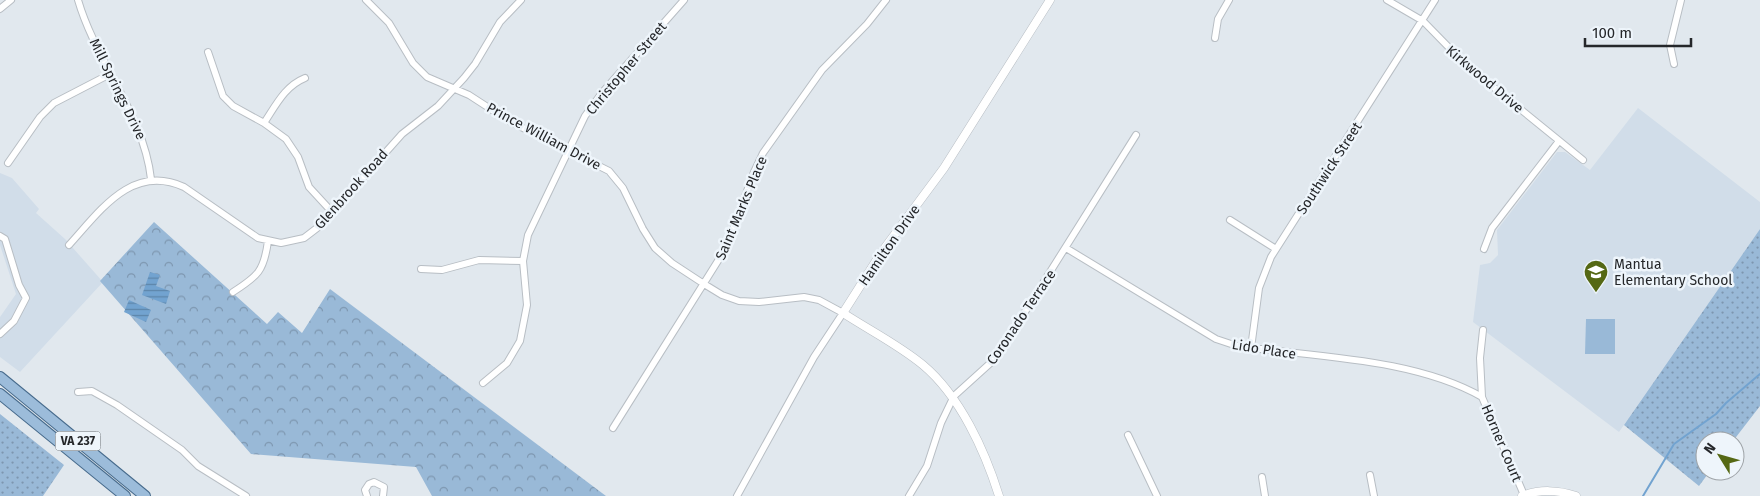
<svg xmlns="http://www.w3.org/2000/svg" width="1760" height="496" font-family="'Fira Sans',sans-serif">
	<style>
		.built { fill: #d1dde9 }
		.grass { fill: url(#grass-dots) }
		.forest { fill: url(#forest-crowns) }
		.garden { fill: #99b9d7 }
		.water { fill: url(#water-rules) }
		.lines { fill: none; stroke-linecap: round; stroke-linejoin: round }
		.stream { stroke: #72a3d0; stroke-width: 2 }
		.minor-casing { stroke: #b8bec4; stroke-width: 8 }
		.tertiary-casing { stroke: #b8bec4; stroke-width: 9 }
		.primary-casing { stroke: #476b8c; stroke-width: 12 }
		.minor { stroke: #fff; stroke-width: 6 }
		.tertiary { stroke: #fff; stroke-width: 8 }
		.primary { stroke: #9cbcda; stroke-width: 10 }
		.labels { text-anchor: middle; stroke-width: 5; stroke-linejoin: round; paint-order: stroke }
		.shield { fill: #eef5fb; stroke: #616569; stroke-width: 1 }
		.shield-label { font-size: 12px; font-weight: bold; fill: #25272a }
		.street-label { font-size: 14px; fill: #25272a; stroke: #eef5fb }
		.poi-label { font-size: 14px; fill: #25272a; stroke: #eef5fb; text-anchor: start }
	</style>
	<defs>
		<pattern id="grass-dots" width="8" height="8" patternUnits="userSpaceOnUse" patternTransform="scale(1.25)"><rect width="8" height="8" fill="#99b9d7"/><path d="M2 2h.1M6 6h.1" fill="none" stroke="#7d96af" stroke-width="1.8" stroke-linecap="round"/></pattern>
		<pattern id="forest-crowns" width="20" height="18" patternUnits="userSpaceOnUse" patternTransform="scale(1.25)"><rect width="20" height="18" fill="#99b9d7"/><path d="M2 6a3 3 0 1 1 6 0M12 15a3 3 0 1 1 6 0" fill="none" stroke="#7d96af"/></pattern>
		<pattern id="water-rules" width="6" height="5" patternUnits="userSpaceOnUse" patternTransform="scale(1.25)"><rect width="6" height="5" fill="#72a3d0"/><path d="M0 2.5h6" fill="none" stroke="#5d85a9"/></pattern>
	</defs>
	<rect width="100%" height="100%" fill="#e1e8ee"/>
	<!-- built -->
	<path class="built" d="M1638,108L1760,202V229L1619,432L1473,322L1480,265L1490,263L1498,255L1497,230L1557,152H1565L1590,170Z
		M0,173L12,178L39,209L36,213L65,239L103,282L20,372L0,357V317L16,294L0,245Z"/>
	<!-- grass -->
	<path class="grass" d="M1760,229V406L1733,441H1705V471H1710L1699,486L1624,425Z
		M0,414L64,465L43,496H0Z"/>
	<!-- forest -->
	<path class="forest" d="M154,222L267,324L278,312L302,333L330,289L606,496H432L416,467L251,454L100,281Z"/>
	<!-- garden -->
	<path class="garden" d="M1586,319H1615V354H1585Z"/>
	<!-- water -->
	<path class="water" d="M150,272L160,275L156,286L170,291L166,304L142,295Z
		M129,300L151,310L146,322L124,312Z"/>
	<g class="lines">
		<!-- stream -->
		<path class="stream" d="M1643,496L1674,444L1716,414L1726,403L1760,374"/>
		<defs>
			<path id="minor" d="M78,0C96,62 144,115 151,179
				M366,0L389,23L413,63L427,77L469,95L509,121L609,171L623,188L643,229L655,248L672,263L704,284L722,295L739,301L759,302L804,297L819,300L843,313L814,357L737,496
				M1387,0L1423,21L1466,65L1583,160
				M0,9L11,0
				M1215,38L1218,19L1229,0
				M208,52L223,96L233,106L264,123L286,139L298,157L309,187L332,212
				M1674,64L1670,45L1681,0
				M264,123C276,105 285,86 305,78
				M8,163L40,117L54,103L110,74
				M1230,220L1276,249
				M0,236L5,239L19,285L26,298L14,321L0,334
				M69,245C100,211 132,163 184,187L258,238L281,243L304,238L321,225L402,134L438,106L464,78L475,64L500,22L521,0
				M1066,248L1216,339L1237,346C1314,357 1414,358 1482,397
				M1484,249L1492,228L1559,141
				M421,269L442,270L479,260L523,261
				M233,292C258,276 264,271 268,241
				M1483,330L1480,358L1482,397L1524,495
				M1251,348L1259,288L1271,257L1435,0
				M483,383L507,363L520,341L527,305L523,261L528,235L585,116L601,94L684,0
				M78,392L92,391L117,405L182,450L198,466L246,496
				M613,428L726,248L754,172L763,153L822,70L867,24L886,0
				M1128,435L1157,496
				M1370,475L1374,496
				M1262,477L1265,496
				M367,496L365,490L369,484L374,482L384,487L383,496
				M909,496L927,466L941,423L954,396L996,358L1136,135"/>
			<path id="tertiary" d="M999,496C985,451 960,396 923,365C899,345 869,330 843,313L881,253L944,168L1050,0
				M1522,496C1539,489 1559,490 1576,496"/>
			<path id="primary" d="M0,377L145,496
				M0,394L125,496"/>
		</defs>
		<!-- minor casing -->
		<use href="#minor" class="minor-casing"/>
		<!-- tertiary casing -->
		<use href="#tertiary" class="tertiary-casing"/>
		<!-- primary casing -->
		<use href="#primary" class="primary-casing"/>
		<!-- minor -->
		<use href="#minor" class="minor"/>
		<!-- tertiary -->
		<use href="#tertiary" class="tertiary"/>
		<!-- primary -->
		<use href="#primary" class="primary"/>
	</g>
	<!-- icons -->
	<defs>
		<symbol id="school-pin" viewBox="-11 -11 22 30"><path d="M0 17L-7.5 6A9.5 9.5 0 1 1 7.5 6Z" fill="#556814" stroke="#eef5fb"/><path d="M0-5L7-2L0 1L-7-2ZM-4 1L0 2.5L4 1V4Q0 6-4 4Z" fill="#fff"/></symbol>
	</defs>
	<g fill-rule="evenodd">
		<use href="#school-pin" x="1582" y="258" width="28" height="38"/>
	</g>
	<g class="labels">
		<!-- shield labels -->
		<rect class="shield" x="55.5" y="431.5" width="45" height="19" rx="4"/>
		<g class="shield-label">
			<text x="78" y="445">VA 237</text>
		</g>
		<!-- street labels -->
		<g class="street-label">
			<text transform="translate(626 68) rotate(-50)" y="5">Christopher Street</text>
			<text transform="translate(1485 79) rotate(40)" y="5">Kirkwood Drive</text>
			<text transform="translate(118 89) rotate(64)" y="5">Mill Springs Drive</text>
			<text transform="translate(544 136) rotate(28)" y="5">Prince William Drive</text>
			<text transform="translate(1329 168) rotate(-57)" y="5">Southwick Street</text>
			<text transform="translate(351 189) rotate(-48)" y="5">Glenbrook Road</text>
			<text transform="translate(741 208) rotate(-67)" y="5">Saint Marks Place</text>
			<text transform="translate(889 245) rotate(-55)" y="5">Hamilton Drive</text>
			<text transform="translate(1021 317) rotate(-56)" y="5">Coronado Terrace</text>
			<text transform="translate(1264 349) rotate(9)" y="5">Lido Place</text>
			<text transform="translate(1502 443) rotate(67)" y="5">Horner Court</text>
		</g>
		<!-- poi labels -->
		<g class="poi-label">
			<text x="1614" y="269">Mantua<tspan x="1614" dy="16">Elementary School</tspan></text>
		</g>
	</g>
	<!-- north arrow -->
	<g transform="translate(1720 456) rotate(307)"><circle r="24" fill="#eef5fb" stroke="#9ea3a7"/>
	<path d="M0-4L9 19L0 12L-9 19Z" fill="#556814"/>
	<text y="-8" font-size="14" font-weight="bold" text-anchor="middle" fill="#25272a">N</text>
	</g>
	<!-- scale -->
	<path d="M1585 38v8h106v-8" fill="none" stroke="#25272a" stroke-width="2.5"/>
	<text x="1592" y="38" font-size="15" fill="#25272a" stroke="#eef5fb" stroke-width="4" paint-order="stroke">100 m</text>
</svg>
